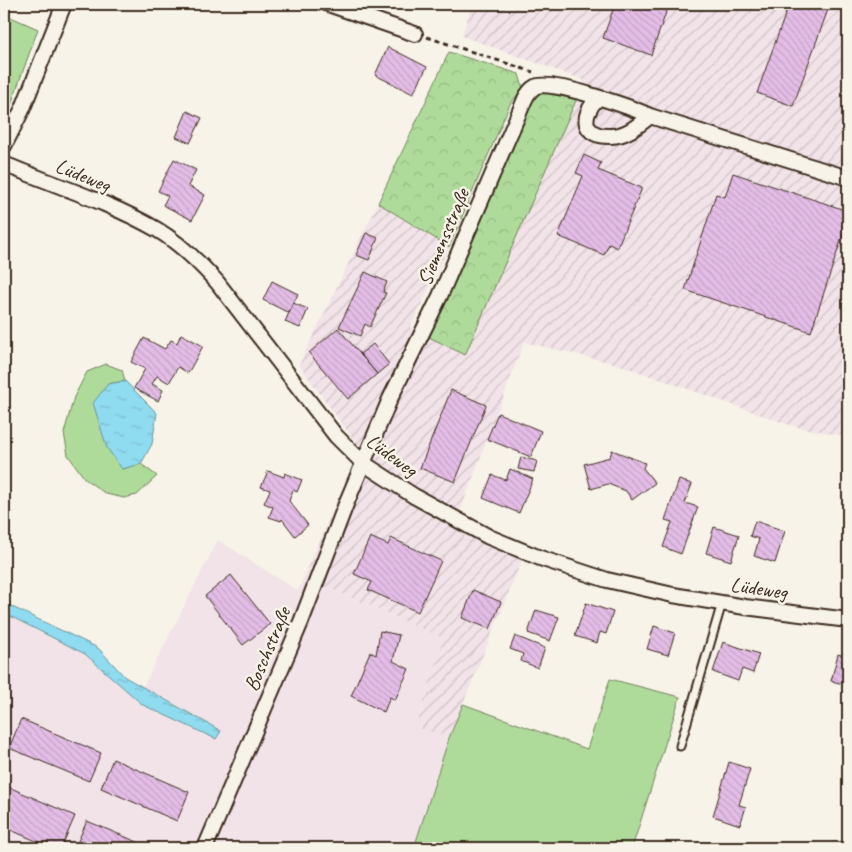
<svg xmlns="http://www.w3.org/2000/svg" width="852" height="852" font-family="Caveat,sans-serif">
	<style>
		.built { fill: #f1e3e7 }
		.industrial { fill: url(#industrial-furrows) }
		.grass { fill: #aedb9a; stroke: #74825c }
		.forest { fill: url(#forest-crowns); stroke: #74825c }
		.water { fill: url(#water-ripples); stroke: #6d949b }
		.building { fill: url(#building-back-hatch); stroke: #3b2a1e }
		.lines { fill: none; stroke-linecap: round; stroke-linejoin: round }
		.service-casing { stroke: #3b2a1e; stroke-width: 11 }
		.minor-casing { stroke: #3b2a1e; stroke-width: 18 }
		.path { stroke: #3b2a1e; stroke-width: 3; stroke-dasharray: 5 4; stroke-linecap: butt }
		.service { stroke: #f7f3e8; stroke-width: 7 }
		.minor { stroke: #f7f3e8; stroke-width: 14 }
		.labels { text-anchor: middle; stroke-width: 5; stroke-linejoin: round; paint-order: stroke }
		.street-label { font-size: 21px; fill: #3b2a1e; stroke: #f7f3e8 }
	</style>
	<defs>
		<pattern id="industrial-furrows" width="10" height="10" patternUnits="userSpaceOnUse" patternTransform="scale(1.25)"><rect width="10" height="10" fill="#f1e3e7"/><path d="M-1 1l2-2M0 10L10 0M9 11l2-2" fill="none" stroke="#d0c3c6"/></pattern>
		<pattern id="forest-crowns" width="20" height="18" patternUnits="userSpaceOnUse" patternTransform="scale(1.25)"><rect width="20" height="18" fill="#aedb9a"/><path d="M2 6a3 3 0 1 1 6 0M12 15a3 3 0 1 1 6 0" fill="none" stroke="#97bc84"/></pattern>
		<pattern id="water-ripples" width="26" height="14" patternUnits="userSpaceOnUse" patternTransform="scale(1.25)"><rect width="26" height="14" fill="#8fdbef"/><path d="M2 4q2-2 4 0t4 0M15 11q2-2 4 0t4 0" fill="none" stroke="#7cbccc"/></pattern>
		<pattern id="building-back-hatch" width="6" height="6" patternUnits="userSpaceOnUse" patternTransform="scale(1.25)"><rect width="6" height="6" fill="#e4bde6"/><path d="M-1 5l2 2M0 0l6 6M5-1l2 2" fill="none" stroke="#c4a3c5"/></pattern>
	</defs>
	<rect width="100%" height="100%" fill="#f7f3e8"/>
	<filter id="ink" filterUnits="userSpaceOnUse"><feTurbulence type="fractalNoise" baseFrequency=".02" numOctaves="2"/><feDisplacementMap in="SourceGraphic" scale="10" xChannelSelector="R" yChannelSelector="G"/><feConvolveMatrix kernelMatrix="1 2 1 2 8 2 1 2 1" color-interpolation-filters="sRGB"/></filter>
	<g filter="url(#ink)">
		<!-- built -->
		<path class="built" d="M218,540L298,591L304,577L443,638L416,726L449,738L414,848H4V613L85,654L143,705L216,739L220,730L143,687Z"/>
		<!-- industrial -->
		<path class="industrial" d="M472,4H848V437L793,426L617,364L524,342L455,525L524,555L449,738L416,727L443,638L304,577L360,448L299,365L378,203L449,247L410,328L465,354L584,80L462,36Z"/>
		<!-- grass -->
		<path class="grass" d="M4,14L38,29L4,124Z
			M106,364L122,370L125,381L108,384L122,469L141,464L157,476L137,495L124,498L106,494L85,479L68,455L64,433L74,397L87,372Z
			M610,679L680,697L632,848H414L449,738L463,704L587,749Z"/>
		<!-- forest -->
		<path class="forest" d="M449,52L519,74L523,88L510,104L449,247L378,203Z
			M542,92L577,98L465,355L429,337L520,121L531,98Z"/>
		<!-- water -->
		<path class="water" d="M125,381L157,413L152,444L141,464L122,469L107,448L93,403L108,384Z
			M4,603L98,648L125,677L221,731L216,739L143,705L85,654L4,613Z"/>
		<!-- building -->
		<path class="building" d="M615,4H669L651,55L603,38Z
			M789,4H830L793,106L757,93Z
			M388,47L427,67L413,94L375,75Z
			M187,111L202,118L190,143L176,137Z
			M584,155L601,163L598,170L642,188L617,248L609,244L604,255L558,236L583,176L576,173Z
			M174,159L196,170L188,186L205,195L192,220L163,205L168,196L158,191Z
			M733,173L848,211V219L811,332L685,290L716,194L725,197Z
			M366,233L378,238L369,260L356,255Z
			M365,272L387,282L383,292L386,293L370,327L365,324L360,336L339,327Z
			M272,281L298,294L289,313L263,300Z
			M293,303L308,309L300,328L285,322Z
			M338,328L377,374L348,399L309,353Z
			M181,334L203,346L188,373L178,367L169,383L157,376L152,384L163,390L158,401L134,388L145,369L131,362L144,338L165,349L171,340L177,343Z
			M373,344L389,364L377,374L360,354Z
			M451,390L486,405L455,482L420,468Z
			M498,413L541,431L531,457L487,439Z
			M612,450L645,463L643,468L655,483L632,500L626,491L608,484L591,489L584,464L610,457Z
			M521,457L537,461L534,472L518,469Z
			M510,469L533,479L519,513L483,498L492,475L506,480Z
			M268,471L284,477L285,473L302,480L297,492L293,490L289,501L308,525L295,536L282,519L281,521L269,517L273,507L264,503L270,490L261,487Z
			M679,480L692,484L685,503L698,507L681,554L663,547L672,522L665,520Z
			M755,521L785,531L775,563L754,556L759,539L750,536Z
			M714,527L739,535L731,561L706,553Z
			M370,537L388,545L391,538L441,561L418,612L368,590L372,582L354,574Z
			M231,575L270,624L243,645L205,596Z
			M473,590L501,602L490,629L462,618Z
			M586,603L613,612L606,634L600,632L597,643L575,636Z
			M536,610L559,617L550,641L528,633Z
			M654,626L675,633L668,655L647,649Z
			M380,631L399,635L393,661L409,669L395,700L390,697L384,712L351,696L370,652L376,655Z
			M515,636L545,648L538,668L521,661L523,654L510,649Z
			M723,642L759,654L753,673L742,669L738,681L713,672Z
			M838,654L848,657V685L831,681Z
			M21,719L101,753L89,781L9,748Z
			M113,759L189,792L177,821L101,788Z
			M729,762L750,769L739,805L746,807L740,825L713,816Z
			M4,785L75,816L61,848H52L4,827Z
			M87,821L152,848H75Z"/>
		<g class="lines">
			<defs>
				<path id="service" d="M680,746L722,603"/>
				<path id="minor" d="M328,4L415,34
					M598,98C580,116 582,137 611,136C626,136 639,125 650,116
					M4,146L23,108L64,4
					M4,164C54,185 109,202 156,229C180,243 199,262 217,282L336,436L363,463L414,496L489,537L540,558L607,580L673,595L745,607L848,620
					M205,848L301,622L346,504L390,399L440,296L525,99C527,95 531,89 535,87C548,78 633,108 650,116L848,178"/>
			</defs>
			<!-- service casing -->
			<use href="#service" class="service-casing"/>
			<!-- minor casing -->
			<use href="#minor" class="minor-casing"/>
			<!-- path -->
			<path class="path" d="M427,37L533,72"/>
			<!-- service -->
			<use href="#service" class="service"/>
			<!-- minor -->
			<use href="#minor" class="minor"/>
		</g>
	</g>
	<g class="labels">
		<!-- street labels -->
		<g class="street-label">
			<text transform="translate(83 175) rotate(22)" y="7">Lüdeweg</text>
			<text transform="translate(443 237) rotate(-67)" y="7">Siemensstraße</text>
			<text transform="translate(392 455) rotate(36)" y="7">Lüdeweg</text>
			<text transform="translate(759 588) rotate(8)" y="7">Lüdeweg</text>
			<text transform="translate(267 649) rotate(-67)" y="7">Boschstraße</text>
		</g>
	</g>
	<!-- margin -->
	<rect width="852" height="852" fill="none" stroke="#f7f3e8" stroke-width="20"/>
	<rect x="10" y="10" width="832" height="832" fill="none" stroke="#3b2a1e" stroke-width="2" filter="url(#ink)"/>
</svg>
